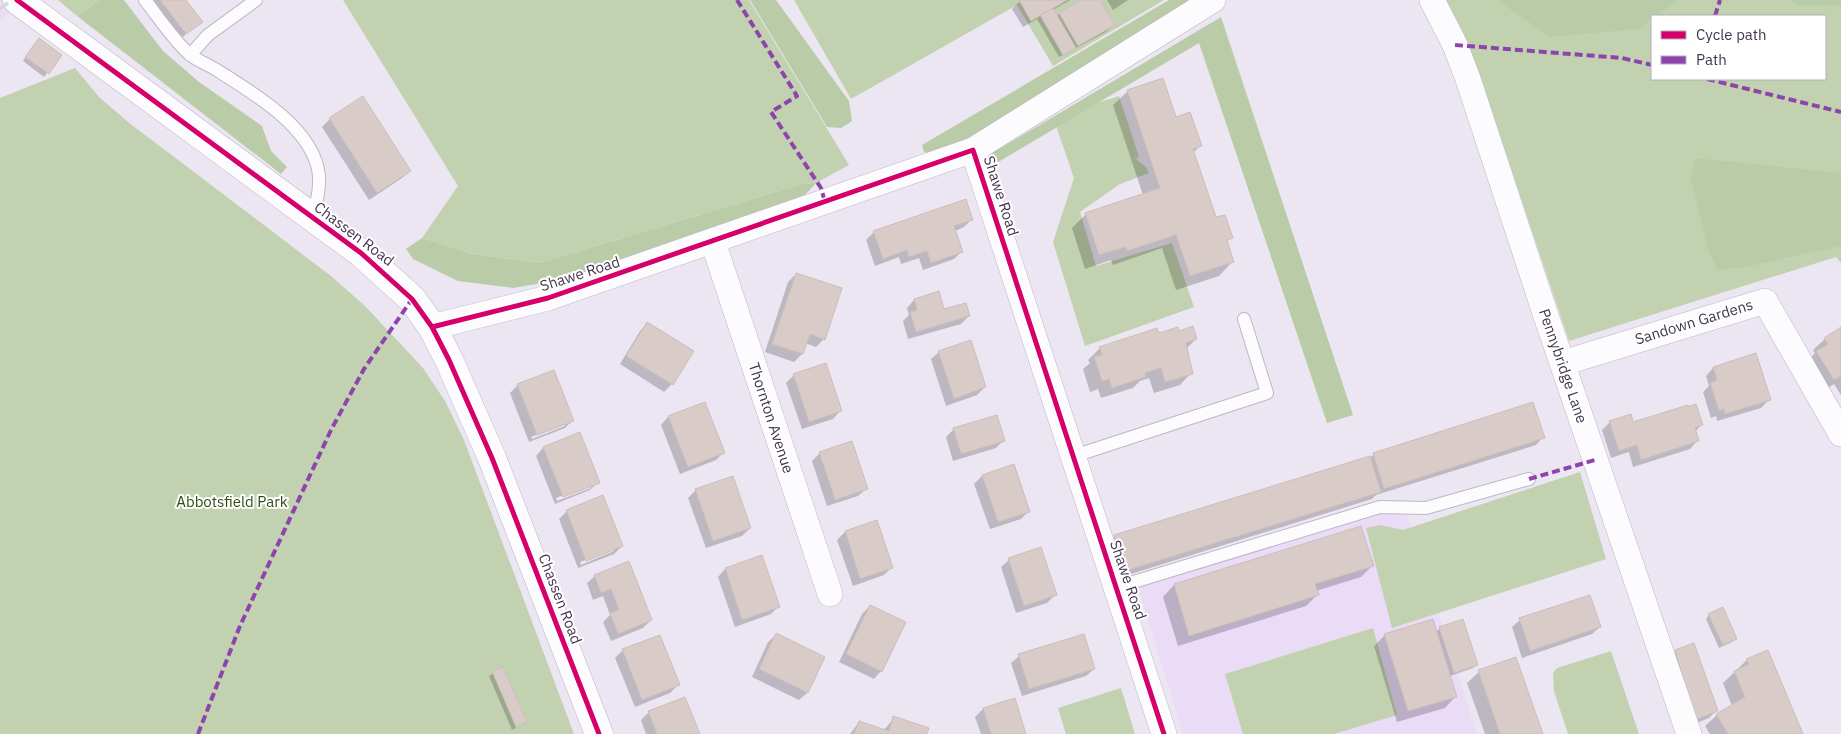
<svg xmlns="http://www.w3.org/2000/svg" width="1841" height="734" font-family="'IBM Plex Sans',sans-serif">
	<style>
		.built { fill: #eadbf7 }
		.green { fill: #c2d2b0; fill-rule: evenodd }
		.forest { fill: #bacca7 }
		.shadow { fill: #0003; fill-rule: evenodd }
		.building { fill: #d9ccc8; stroke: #cbbeba }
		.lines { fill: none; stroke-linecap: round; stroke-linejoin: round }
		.lane-casing { stroke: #bfb6c6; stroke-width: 14 }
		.street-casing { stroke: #bfb6c6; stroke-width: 26 }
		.secondary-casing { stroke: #bfb6c6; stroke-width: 29 }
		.lane { stroke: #fcfbfd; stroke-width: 12 }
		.street { stroke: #fcfbfd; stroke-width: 25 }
		.secondary { stroke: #fcfbfd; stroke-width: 28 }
		.rail { stroke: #d9d7dc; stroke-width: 4; stroke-dasharray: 10 5; stroke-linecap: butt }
		.quiet { stroke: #8e44ad; stroke-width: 4; stroke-dasharray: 8 4; stroke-linecap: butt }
		.cycleway-casing { stroke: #fff; stroke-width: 8 }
		.cycleway { stroke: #d6006c; stroke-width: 5 }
		.labels { text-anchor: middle; stroke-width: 4; stroke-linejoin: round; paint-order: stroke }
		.street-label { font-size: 15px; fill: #43354e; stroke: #fff }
		.park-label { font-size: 15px; fill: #324a12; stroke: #fff }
	</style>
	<rect width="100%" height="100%" fill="#ece5f2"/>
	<!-- built -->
	<path class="built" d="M0,0H28L0,20Z
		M1404,506L1477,734H1183L1138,587Z"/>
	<!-- green -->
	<path class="green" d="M58,0H99L77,16Z
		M343,0H749L849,165L816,183L802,184L539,263L472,254L422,238L458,186Z
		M794,0H1164L1053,66L1017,5L851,99Z
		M1445,0H1841V263L1836,257L1569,341L1491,109ZM1652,16H1825V79H1652Z
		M75,68L99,97L128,122L331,276L365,306L423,368L445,401L464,440L574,734H0V98Z
		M1119,96L1139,157L1135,158L1146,167L1149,173L1120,184L1080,212L1096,266L1172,243L1194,307L1085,346L1053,242L1074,178L1053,117Z
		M1580,472L1606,559L1392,628L1366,528L1381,525L1403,530Z
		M1373,628L1397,715L1334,734H1243L1225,674Z
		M1611,651L1639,734H1568L1554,691L1553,673L1557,668Z
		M1121,688L1135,734H1066L1058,708Z"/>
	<!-- forest -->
	<path class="forest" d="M99,0H124L163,51L199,82L262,126L271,151L287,167L281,174L77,16Z
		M750,0H776L849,101L852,121L841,128L827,127Z
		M1169,0H1199L968,142L939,155L924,152L922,145Z
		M1497,0H1679L1656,16H1652V19L1638,29L1550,37Z
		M1790,0H1841V6L1800,5Z
		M1221,17L1353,415L1327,423L1199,43L995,164L984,158Z
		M1695,158L1841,173V246L1745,267L1718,270L1708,250L1690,178Z
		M816,183L804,196L588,275L513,288L458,281L413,259L406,249L422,238L472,254L539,263L802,184Z"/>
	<!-- shadow -->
	<path class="shadow" d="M147,0H185L201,21L178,41Z
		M1070,0L1053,10L1057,16L1083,0H1099L1113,24L1106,32L1059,57L1037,19L1023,27L1012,9L1021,0Z
		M1107,0H1128L1113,10Z
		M35,43L60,55L44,77L23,61Z
		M1128,91L1175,119L1200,146L1193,153L1216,219L1231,238L1226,242L1233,261L1219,276L1176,290L1162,248L1113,265L1111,260L1085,269L1072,228L1086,214L1143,195L1113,105Z
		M363,98L410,171L402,178L369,200L322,127L330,119Z
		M972,219L964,227L955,231L962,251L954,259L923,270L919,258L901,264L899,257L875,266L866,240L874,232Z
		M796,274L824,339L816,347L805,343L802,354L794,362L765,352L788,282Z
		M914,300L944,310L969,316L961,324L908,339L903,321L909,315L907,308Z
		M647,324L672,384L664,392L620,364L640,331Z
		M1841,328V395L1834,384L1823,391L1805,364L1815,353L1813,350L1825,339Z
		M1178,332L1196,339L1186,349L1191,373L1180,385L1154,393L1149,378L1140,381L1133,388L1101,398L1098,389L1090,392L1083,369L1090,363L1088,360L1100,348L1158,334Z
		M939,352L985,387L977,395L946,406L931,359Z
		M1713,368L1769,400L1761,408L1717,421L1716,416L1711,418L1703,392L1709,386L1706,376Z
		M794,375L840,411L833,419L802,429L786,383Z
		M518,385L573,420L565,428L529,442L510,393ZM565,423V426L532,439L531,437Z
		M704,403L724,452L716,460L680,474L661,425L668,417Z
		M1610,422L1632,423L1701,425L1695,432L1697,441L1690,449L1633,467L1629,452L1611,458L1602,430Z
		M954,429L1004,440L996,448L953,461L946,437Z
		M1543,437L1536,445L1376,495L1372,499L1118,578L1107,544L1115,536L1370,458L1374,454Z
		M543,448L598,482L590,490L555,504L536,456ZM591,485V488L557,501L556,498Z
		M820,453L866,489L858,496L827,506L812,461Z
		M1013,465L1029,511L1021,519L990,529L974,484L982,476Z
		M696,490L750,528L742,536L706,548L688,498Z
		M567,511L622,546L614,554L578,568L559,519ZM614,549V551L581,565L580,562Z
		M1361,528L1372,566L1361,577L1316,591L1317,595L1306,606L1178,646L1163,597L1174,585Z
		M845,532L892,567L884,575L853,586L837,540Z
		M1009,560L1055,595L1047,603L1016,613L1001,567Z
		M725,569L779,606L771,614L735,627L718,577Z
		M595,576L651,620L643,628L611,641L603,622L610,615L603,596L593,600L587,583Z
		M870,606L881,671L874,679L839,662L862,614Z
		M1709,615L1736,638L1732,642L1719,648L1706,619Z
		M1520,620L1600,627L1592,634L1522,658L1512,627Z
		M1440,628L1477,665L1473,668L1450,676L1456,696L1445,708L1397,722L1374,646L1385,635L1436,632Z
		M776,635L824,658L807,693L799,700L752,677L768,642Z
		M623,650L678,685L670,693L635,707L615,658Z
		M1676,651L1717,710L1709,718L1687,727L1668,659Z
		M1019,656L1094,669L1086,676L1022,696L1011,663Z
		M1747,660L1802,734H1710L1705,726L1717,715L1732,706L1723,683Z
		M502,668L525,722L512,730L489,676Z
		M1479,672L1541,734H1485L1467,683Z
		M684,698L698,734H646L641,720L649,712Z
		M1014,699L1025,734H981L975,717L983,709Z
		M894,718L926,734H850L859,722L884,730Z"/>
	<!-- building -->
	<path class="building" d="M160,0H186L203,22L186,34Z
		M1019,0H1067L1031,21Z
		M1080,0H1100L1115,25L1078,46L1059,13Z
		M1053,8L1076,48L1063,55L1040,15Z
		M39,38L62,55L49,74L25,57Z
		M1163,78L1176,117L1190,112L1202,146L1193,149L1216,217L1225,215L1233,238L1227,240L1234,262L1190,276L1176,235L1127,251L1126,247L1099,255L1085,213L1160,188L1127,90Z
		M363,96L411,171L377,193L329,118Z
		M966,199L973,220L954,226L963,252L931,263L927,251L909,257L907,250L883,259L873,231Z
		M796,273L842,288L825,340L810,334L803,354L772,344Z
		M939,291L944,309L966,303L970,316L916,332L910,312L917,310L914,299Z
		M647,322L694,351L673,385L626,356Z
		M1193,326L1197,339L1186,343L1193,374L1165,382L1161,368L1145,373L1146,377L1112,388L1109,379L1102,381L1094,357L1102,355L1099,347L1157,328L1159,333L1178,327L1179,331Z
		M1841,327V376L1834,380L1816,351L1828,344L1824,338Z
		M971,340L986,387L954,399L938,351Z
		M1756,353L1771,400L1725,414L1724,409L1719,411L1710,383L1717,380L1713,367Z
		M826,363L842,411L809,422L793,374Z
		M554,370L574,421L537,435L517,384Z
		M705,402L725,453L688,467L668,416Z
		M1533,402L1545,438L1384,489L1373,453Z
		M1696,404L1703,425L1695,428L1699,441L1641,460L1637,445L1619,451L1609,421L1631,414L1633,422L1688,405V407Z
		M997,415L1005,441L961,454L953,428Z
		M580,432L600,483L563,497L543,447Z
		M852,441L868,489L835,500L819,452Z
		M1370,456L1381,492L1125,571L1114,535Z
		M1014,464L1030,512L998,522L982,475Z
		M733,476L751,528L713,541L695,489Z
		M603,495L623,546L586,561L566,510Z
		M877,520L893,568L860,579L845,531Z
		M1361,526L1374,566L1315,584L1319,595L1189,636L1174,584Z
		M1041,547L1057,595L1024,606L1008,558Z
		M762,555L780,607L742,620L725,568Z
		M629,561L652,620L618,634L610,613L619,610L611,589L601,593L594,575Z
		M1590,595L1601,627L1530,651L1519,618Z
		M870,605L906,622L882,672L846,654Z
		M1723,607L1737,639L1723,645L1708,614Z
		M1433,619L1457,697L1408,711L1384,634Z
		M1463,619L1478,665L1454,673L1439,627Z
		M776,633L825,657L808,693L759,669Z
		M1084,634L1095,669L1029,689L1018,654Z
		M660,635L680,685L642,700L622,649Z
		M1694,643L1718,711L1695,720L1675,650Z
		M1768,650L1803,734H1728L1716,714L1745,697L1734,671L1749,664L1746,659Z
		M1516,657L1543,734H1500L1478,670Z
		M503,667L527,722L516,727L492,671Z
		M685,697L700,734H657L648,711Z
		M1015,698L1026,734H991L983,708Z
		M893,716L929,728L927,734H854L859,721L889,731Z"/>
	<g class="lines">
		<defs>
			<path id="lane" d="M145,0C159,18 172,38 189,54C196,60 207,64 215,69C252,92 315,129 319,176C320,191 316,204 312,218
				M190,55L208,35L256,0
				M1074,456L1267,393L1244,319
				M1117,587L1380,507L1426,508L1529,479"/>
			<path id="street" d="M1432,0L1455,45L1468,79L1545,313L1689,734
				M973,150L1213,0
				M713,242L830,594
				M432,327L548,298L973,150L1164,734
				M1563,363L1765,301L1841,434"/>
			<path id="secondary" d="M17,0L361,253L412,299L432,327L449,360L492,458L599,734"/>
		</defs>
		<!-- lane casing -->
		<use href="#lane" class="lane-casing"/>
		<!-- street casing -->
		<use href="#street" class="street-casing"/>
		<!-- secondary casing -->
		<use href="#secondary" class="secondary-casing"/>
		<!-- lane -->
		<use href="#lane" class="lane"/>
		<!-- street -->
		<use href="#street" class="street"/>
		<!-- secondary -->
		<use href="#secondary" class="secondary"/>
		<!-- rail -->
		<path class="rail" d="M0,9L12,0"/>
		<!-- quiet -->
		<path class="quiet" d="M737,0L797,96L771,112L821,188L825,202
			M1715,16L1720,0
			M1455,45L1622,58L1652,65
			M1707,79L1841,112
			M1529,479L1595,460
			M198,734L240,626L331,430L364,369L412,299"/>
		<defs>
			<path id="cycleway" d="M17,0L361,253L412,299L432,327L449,360L492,458L599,734
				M432,327L548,298L973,150L1164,734"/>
		</defs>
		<!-- cycleway casing -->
		<use href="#cycleway" class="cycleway-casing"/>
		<!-- cycleway -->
		<use href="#cycleway" class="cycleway"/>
	</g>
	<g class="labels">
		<!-- street labels -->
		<g class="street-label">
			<text transform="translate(1001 196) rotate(72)" y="5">Shawe Road</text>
			<text transform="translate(354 234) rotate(37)" y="5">Chassen Road</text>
			<text transform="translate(580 274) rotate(-18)" y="5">Shawe Road</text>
			<text transform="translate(1694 322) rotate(-17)" y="5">Sandown Gardens</text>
			<text transform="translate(1563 366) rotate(71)" y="5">Pennybridge Lane</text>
			<text transform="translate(771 418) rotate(72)" y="5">Thornton Avenue</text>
			<text transform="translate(1128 580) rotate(71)" y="5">Shawe Road</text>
			<text transform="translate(560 599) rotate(69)" y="5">Chassen Road</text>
		</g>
		<!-- park labels -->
		<g class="park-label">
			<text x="232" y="507">Abbotsfield Park</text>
		</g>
	</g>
	<!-- legend -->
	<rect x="1651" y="15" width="175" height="65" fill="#ffffff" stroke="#b4aeb8"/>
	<rect x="1661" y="31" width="25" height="8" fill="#d6006c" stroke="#b4aeb8"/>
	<text x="1696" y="40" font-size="15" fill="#43354e">Cycle path</text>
	<rect x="1661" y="56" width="25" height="8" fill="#8e44ad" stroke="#b4aeb8"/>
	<text x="1696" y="65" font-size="15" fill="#43354e">Path</text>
</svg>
